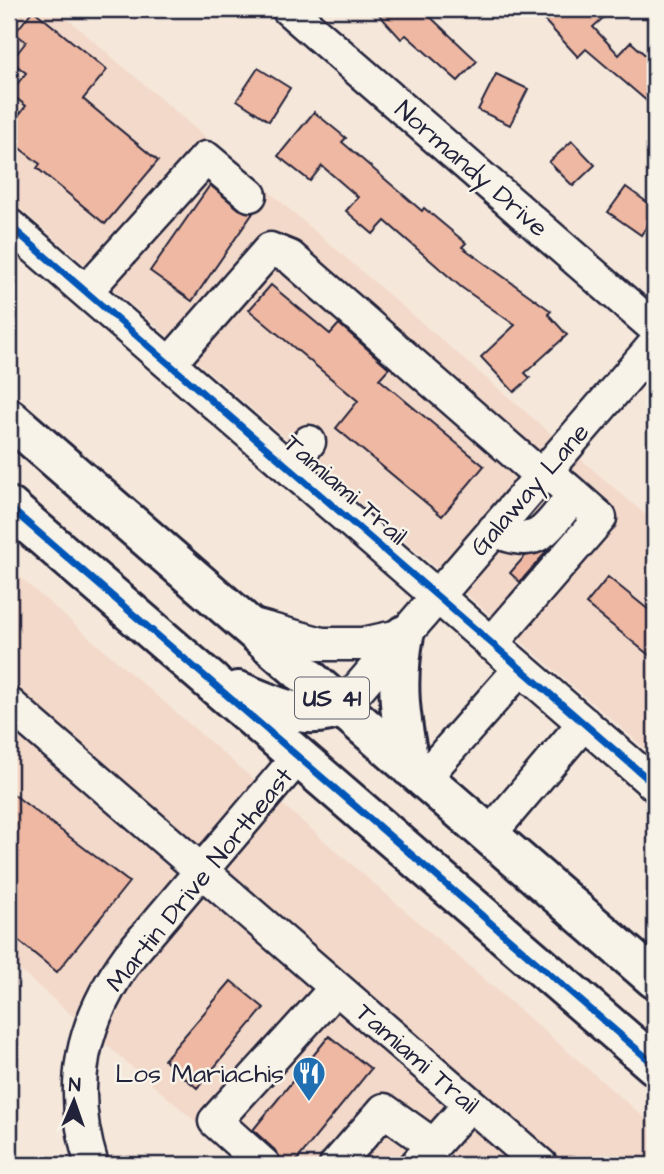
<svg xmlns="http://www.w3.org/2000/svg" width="664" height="1174" font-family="'Architects Daughter',sans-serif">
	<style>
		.built { fill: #f3d9c9 }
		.building { fill: #efb8a2; stroke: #22223b; stroke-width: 2 }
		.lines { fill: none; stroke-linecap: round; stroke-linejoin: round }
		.minor-casing { stroke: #22223b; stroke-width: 37 }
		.major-casing { stroke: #22223b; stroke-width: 44 }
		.minor { stroke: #f7f3e8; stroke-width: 32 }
		.major { stroke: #f7f3e8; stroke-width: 38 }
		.cycleway-casing { stroke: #f7f3e8; stroke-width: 11 }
		.cycleway { stroke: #0057b8; stroke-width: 7 }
		.labels { text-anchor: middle; stroke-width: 5; stroke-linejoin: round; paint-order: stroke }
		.shield { fill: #f7f3e8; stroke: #62616f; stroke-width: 2 }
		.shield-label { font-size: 24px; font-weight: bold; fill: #22223b }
		.street-label { font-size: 26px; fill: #22223b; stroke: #f7f3e8 }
		.poi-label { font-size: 26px; fill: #22223b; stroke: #f7f3e8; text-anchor: end }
	</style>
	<rect width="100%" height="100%" fill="#f5e7da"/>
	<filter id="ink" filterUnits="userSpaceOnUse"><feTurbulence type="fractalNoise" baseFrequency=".0143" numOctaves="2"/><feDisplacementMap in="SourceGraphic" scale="14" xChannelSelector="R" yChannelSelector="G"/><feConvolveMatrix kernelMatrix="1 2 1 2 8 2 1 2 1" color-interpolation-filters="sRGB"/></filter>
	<g filter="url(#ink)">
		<!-- built -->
		<path class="built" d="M9,9H56L655,523V757L9,199Z
			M9,568L655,1127V1165H246L9,961Z"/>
		<!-- building -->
		<path class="building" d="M374,9H422L477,61L458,81L406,35L401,39Z
			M557,9H613L593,27L619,55L631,42L655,64V108L586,49L578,57L544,20Z
			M33,10L107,70L83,99L158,161L105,224L37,168L40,164L9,140V127L26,106L10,93L26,73L11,61L26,42L15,33Z
			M258,68L290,88L269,121L237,100Z
			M496,74L528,89L510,125L478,110Z
			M314,112L346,138L342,142L422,211L424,208L466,243L462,247L551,311L548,314L567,335L525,373L530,378L514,392L481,357L515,325L461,287L385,221L373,234L346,211L358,197L322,166L310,181L278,156Z
			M572,141L595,165L573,186L549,162Z
			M210,185L239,209L253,213L192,301L150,271Z
			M626,187L655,208V214L641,235L608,212Z
			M271,285L330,334L339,324L389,368L379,379L484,466L442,516L336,428L358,401L249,310Z
			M548,550L520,582L510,573L525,556Z
			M608,577L655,615V660L586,604Z
			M9,791L129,882L57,972L9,933Z
			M231,981L264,1008L197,1088L164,1060Z
			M329,1036L371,1069L293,1165H282L277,1152L253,1130Z"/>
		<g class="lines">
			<defs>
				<path id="minor" d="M288,9L655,328
					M9,225L655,785
					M86,291L206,158L250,195
					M170,363L270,249L290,257L541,476
					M288,467L309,442
					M494,530C541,551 545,529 574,495L559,482
					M249,624L322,644H363L404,635
					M491,644L600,518L574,495
					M9,704L541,1165
					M342,707L655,344
					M423,779L520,669
					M489,835L584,723
					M92,1165C67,1086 81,1022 130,955L298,757
					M264,1165L215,1121L336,988
					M336,1165L384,1110L433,1145
					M416,1165L470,1104"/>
				<path id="major" d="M9,418L655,979
					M9,507L655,1065
					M404,635C395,684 400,718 410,767
					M238,691C274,705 304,723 342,707"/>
			</defs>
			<!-- minor casing -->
			<use href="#minor" class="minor-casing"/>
			<!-- major casing -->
			<use href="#major" class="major-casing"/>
			<!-- minor -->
			<use href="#minor" class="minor"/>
			<!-- major -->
			<use href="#major" class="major"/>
			<defs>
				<path id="cycleway" d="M9,225L655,785
					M9,507L655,1065"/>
			</defs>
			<!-- cycleway casing -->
			<use href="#cycleway" class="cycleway-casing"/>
			<!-- cycleway -->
			<use href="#cycleway" class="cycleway"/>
		</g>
	</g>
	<!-- icons -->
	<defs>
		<symbol id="restaurant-pin" viewBox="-11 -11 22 30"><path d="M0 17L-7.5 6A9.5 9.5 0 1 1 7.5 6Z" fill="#1f6fb2" stroke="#f7f3e8"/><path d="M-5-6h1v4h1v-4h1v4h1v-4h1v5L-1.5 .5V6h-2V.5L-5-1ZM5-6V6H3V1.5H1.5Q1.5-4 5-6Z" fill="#fff"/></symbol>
	</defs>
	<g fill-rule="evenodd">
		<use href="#restaurant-pin" x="290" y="1054" width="38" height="52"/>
	</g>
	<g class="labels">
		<!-- shield labels -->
		<rect class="shield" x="295" y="677.5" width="74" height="41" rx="5"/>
		<g class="shield-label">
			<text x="332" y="706">US 41</text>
		</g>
		<!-- street labels -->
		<g class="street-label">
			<text transform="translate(472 168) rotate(41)" y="9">Normandy Drive</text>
			<text transform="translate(346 489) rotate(41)" y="9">Tamiami Trail</text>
			<text transform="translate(529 489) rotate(-49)" y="9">Galaway Lane</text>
			<text transform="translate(199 879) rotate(-51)" y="9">Martin Drive Northeast</text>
			<text transform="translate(418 1058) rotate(41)" y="9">Tamiami Trail</text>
		</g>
		<!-- poi labels -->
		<g class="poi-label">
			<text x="284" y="1082">Los Mariachis</text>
		</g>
	</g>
	<!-- margin -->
	<rect width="664" height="1174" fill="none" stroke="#f7f3e8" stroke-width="35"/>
	<rect x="18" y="18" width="629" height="1139" fill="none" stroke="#22223b" stroke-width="2.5" filter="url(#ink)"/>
	<!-- north arrow -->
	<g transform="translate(74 1101) rotate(2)" stroke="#f7f3e8" stroke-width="5" paint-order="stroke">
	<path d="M0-5L12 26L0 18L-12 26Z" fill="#22223b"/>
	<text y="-10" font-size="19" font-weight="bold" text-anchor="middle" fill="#22223b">N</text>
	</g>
</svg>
